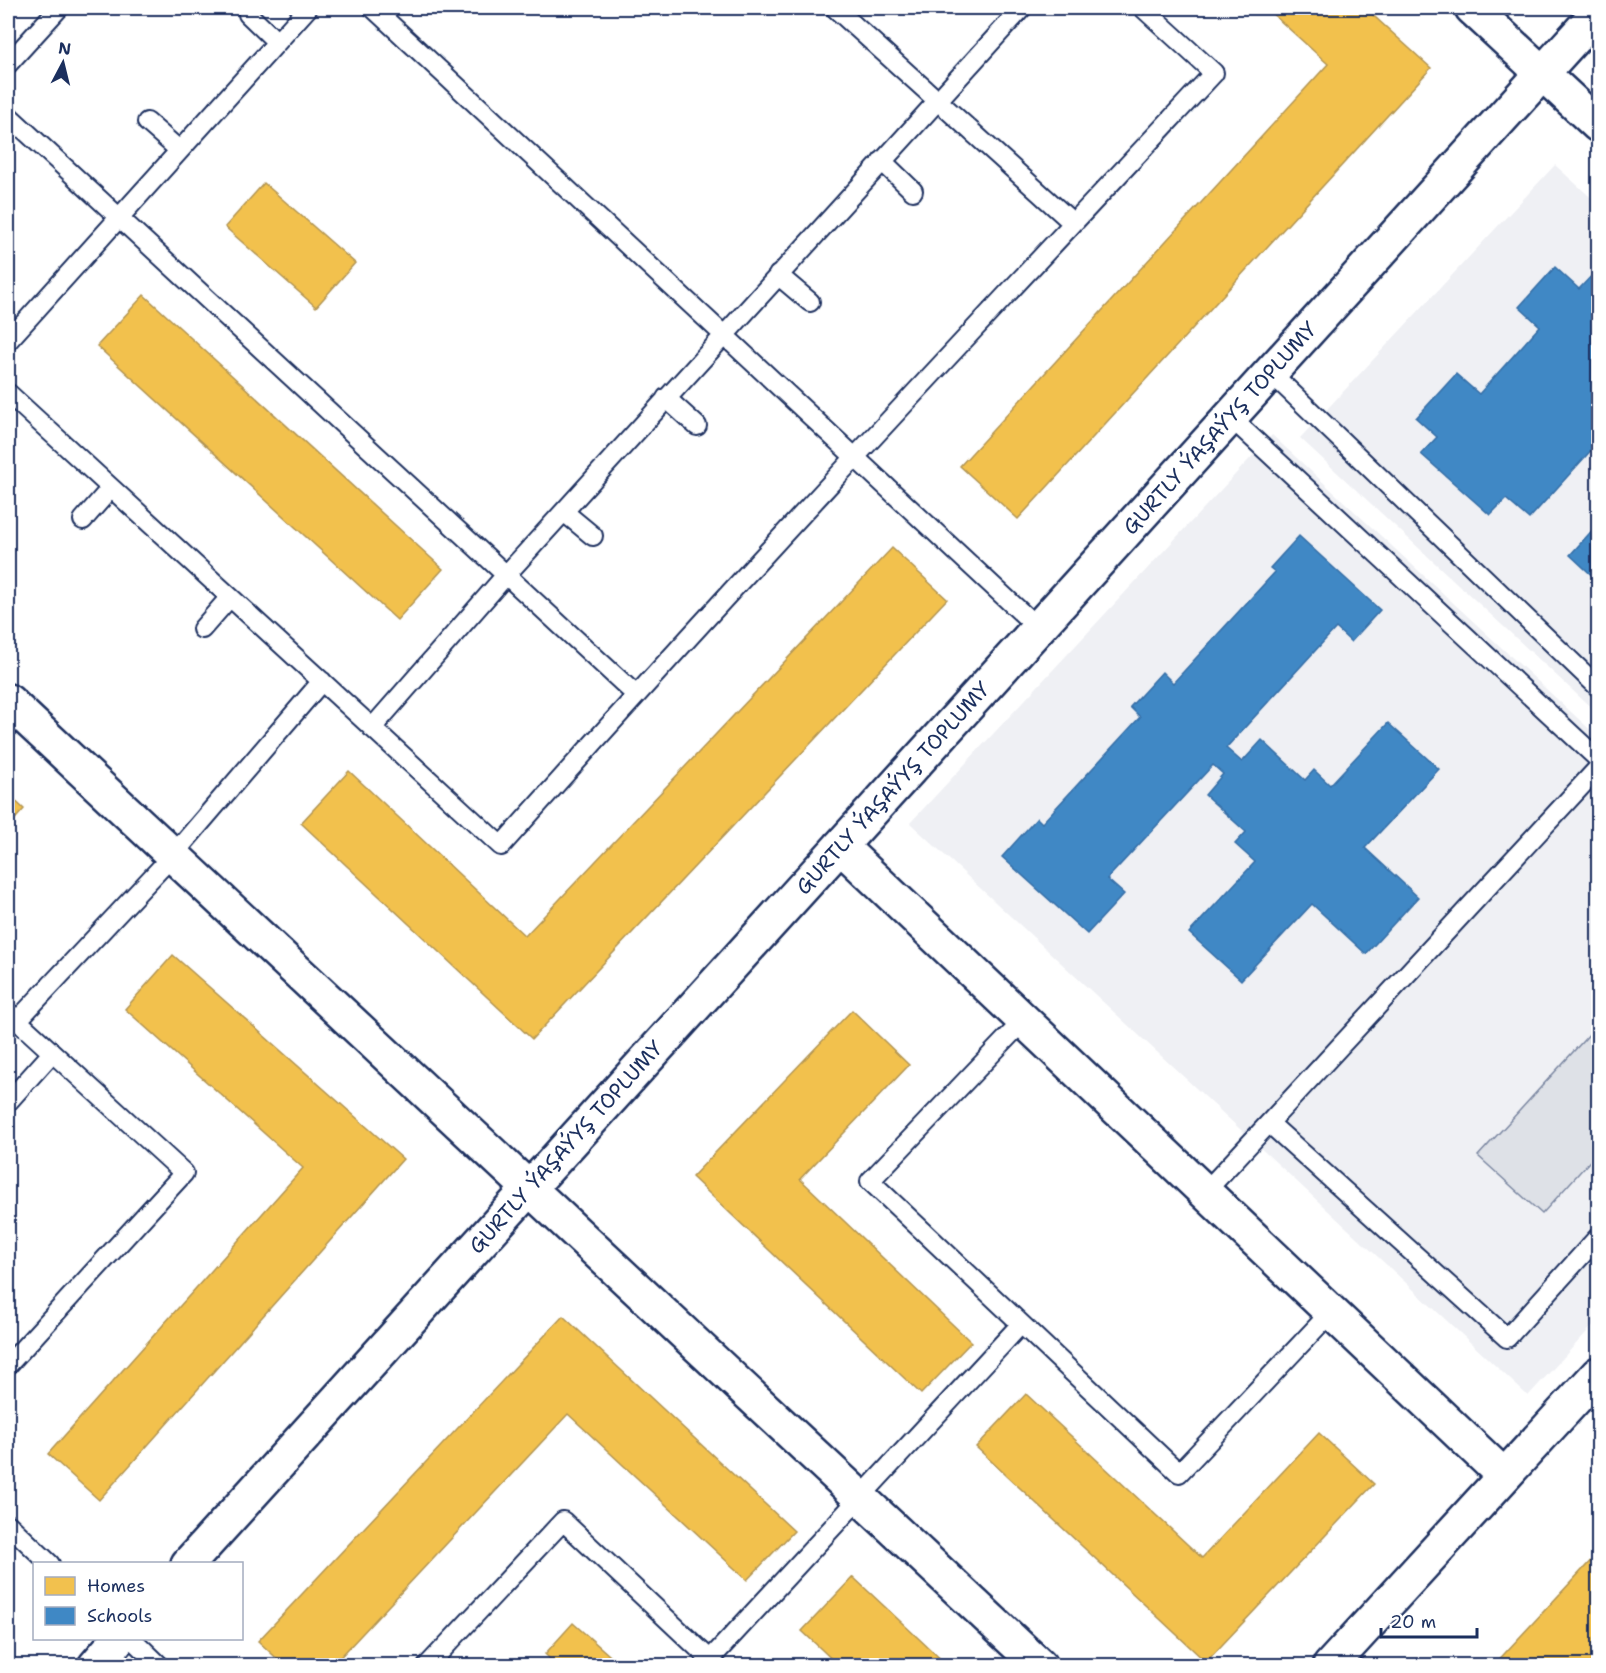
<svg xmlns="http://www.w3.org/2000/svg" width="1606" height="1673" font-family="'Shantell Sans',sans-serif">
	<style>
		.built { fill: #eff0f4 }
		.green { fill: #dee1e7; stroke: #7c88a2; stroke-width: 1.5 }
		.homes { fill: #f2c14e; stroke: #b29553; stroke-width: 1.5 }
		.schools { fill: #3f88c5; stroke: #346da6; stroke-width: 1.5 }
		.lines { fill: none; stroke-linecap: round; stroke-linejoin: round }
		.service-casing { stroke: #1b2f5e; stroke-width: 22 }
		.minor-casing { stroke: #1b2f5e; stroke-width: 38 }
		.service { stroke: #fff; stroke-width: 18 }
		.minor { stroke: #fff; stroke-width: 33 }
		.labels { text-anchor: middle; stroke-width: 6; stroke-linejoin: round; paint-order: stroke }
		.street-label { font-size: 21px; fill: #1b2f5e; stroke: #fff }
	</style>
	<rect width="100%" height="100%" fill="#fff"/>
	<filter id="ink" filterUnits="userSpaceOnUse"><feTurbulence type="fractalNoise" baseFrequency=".0167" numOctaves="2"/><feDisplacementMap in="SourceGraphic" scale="12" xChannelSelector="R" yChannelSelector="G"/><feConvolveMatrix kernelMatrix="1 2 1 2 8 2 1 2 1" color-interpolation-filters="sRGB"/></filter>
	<g filter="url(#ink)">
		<!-- built -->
		<path class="built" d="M1555,165L1598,204V714L1300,438Z
			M1272,435L1598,737V1320L1528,1396L910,823Z"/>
		<!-- green -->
		<path class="green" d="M1594,1029L1598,1034V1152L1542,1214L1478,1156Z"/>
		<!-- homes -->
		<path class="homes" d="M1266,8H1365L1431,68L1018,519L960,466L1328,64Z
			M264,183L355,263L316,307L225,227Z
			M144,295L443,569L397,620L97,346Z
			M892,548L947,599L532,1039L301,823L349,771L525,936Z
			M8,794L24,809L8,827Z
			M173,955L403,1159L99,1500L48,1454L303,1168L125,1009Z
			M852,1010L909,1065L800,1179L971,1342L921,1394L692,1177Z
			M563,1316L794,1531L747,1580L568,1414L332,1666H285L258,1641Z
			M1026,1394L1202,1558L1319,1433L1374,1484L1206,1662L976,1447Z
			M1598,1553V1655L1588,1666H1493Z
			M853,1577L948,1666H839L802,1631Z
			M573,1623L619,1664L618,1666H557L545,1654Z"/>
		<!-- schools -->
		<path class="schools" d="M1555,267L1579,289L1595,272L1598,275V449L1595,446L1529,519L1506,499L1490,515L1421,454L1437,437L1416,418L1456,374L1479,394L1540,326L1519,307Z
			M1598,524V581L1570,555Z
			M1299,536L1380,610L1351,642L1336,628L1226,748L1242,762L1262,740L1305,780L1314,770L1330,785L1388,723L1439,769L1365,848L1418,897L1366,954L1312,904L1241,980L1189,933L1255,862L1235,844L1246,832L1205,795L1223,774L1213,765L1107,879L1124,894L1087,934L1002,857L1037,818L1042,823L1140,717L1130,707L1162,672L1173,683L1275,572L1270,568Z"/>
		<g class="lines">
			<defs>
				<path id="service" d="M373,8L1038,628
					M835,8L1073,223
					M248,14L277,42
					M8,64L59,8
					M8,115L636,695
					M147,122L179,150
					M882,161L913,191
					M778,275L810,302
					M8,341L308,8
					M1270,372L1598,687
					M8,393L501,846C734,584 974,329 1214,73L1143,8
					M666,398L697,426
					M1230,417L1598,759
					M564,512L593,536
					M83,520L111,488
					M202,629L230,597
					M372,728L506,575L1022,8
					M8,1012L184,1173L8,1365
					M1024,1020L870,1181L1179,1473L1331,1312
					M17,1021L173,855L322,681
					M8,1102L52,1053
					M1269,1123L1507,1338L1598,1237
					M1205,1192L1598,768
					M8,1524L50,1564
					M131,1638L160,1666
					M427,1666L563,1521L717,1666
					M704,1666L1021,1324"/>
				<path id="minor" d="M1472,8L1598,125
					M8,701L1040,1666
					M840,846L1504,1476
					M188,1564L1598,12
					M95,1666L119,1638
					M1330,1666L1598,1374"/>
			</defs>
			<!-- service casing -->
			<use href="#service" class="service-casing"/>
			<!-- minor casing -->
			<use href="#minor" class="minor-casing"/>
			<!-- service -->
			<use href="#service" class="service"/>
			<!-- minor -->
			<use href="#minor" class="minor"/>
		</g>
	</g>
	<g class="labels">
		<!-- street labels -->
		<g class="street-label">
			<text transform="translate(1220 428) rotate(-48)" y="7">GURTLY ÝAŞAÝYŞ TOPLUMY</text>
			<text transform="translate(893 788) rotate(-48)" y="7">GURTLY ÝAŞAÝYŞ TOPLUMY</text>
			<text transform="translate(566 1147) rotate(-48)" y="7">GURTLY ÝAŞAÝYŞ TOPLUMY</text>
		</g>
	</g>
	<!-- margin -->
	<rect width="1606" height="1673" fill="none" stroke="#fff" stroke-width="30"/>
	<rect x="15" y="15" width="1576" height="1643" fill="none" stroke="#1b2f5e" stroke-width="2" filter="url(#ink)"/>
	<!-- legend -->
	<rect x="33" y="1562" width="210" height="78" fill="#ffffff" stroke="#a4acbf" stroke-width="1.5"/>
	<rect x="45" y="1577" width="30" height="18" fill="#f2c14e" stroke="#a4acbf" stroke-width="1.5"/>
	<text x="87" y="1592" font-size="18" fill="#1b2f5e">Homes</text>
	<rect x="45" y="1607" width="30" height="18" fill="#3f88c5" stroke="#a4acbf" stroke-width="1.5"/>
	<text x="87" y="1622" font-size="18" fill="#1b2f5e">Schools</text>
	<!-- north arrow -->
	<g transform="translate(63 63) rotate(7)" stroke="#ffffff" stroke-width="4.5" paint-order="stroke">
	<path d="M0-4.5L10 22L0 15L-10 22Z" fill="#1b2f5e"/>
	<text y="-9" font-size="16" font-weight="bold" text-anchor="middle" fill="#1b2f5e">N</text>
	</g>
	<!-- scale -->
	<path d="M1381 1628v9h96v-9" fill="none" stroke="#1b2f5e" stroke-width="3"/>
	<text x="1390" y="1628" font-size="18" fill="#1b2f5e" stroke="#ffffff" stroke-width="4.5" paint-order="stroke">20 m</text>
</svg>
